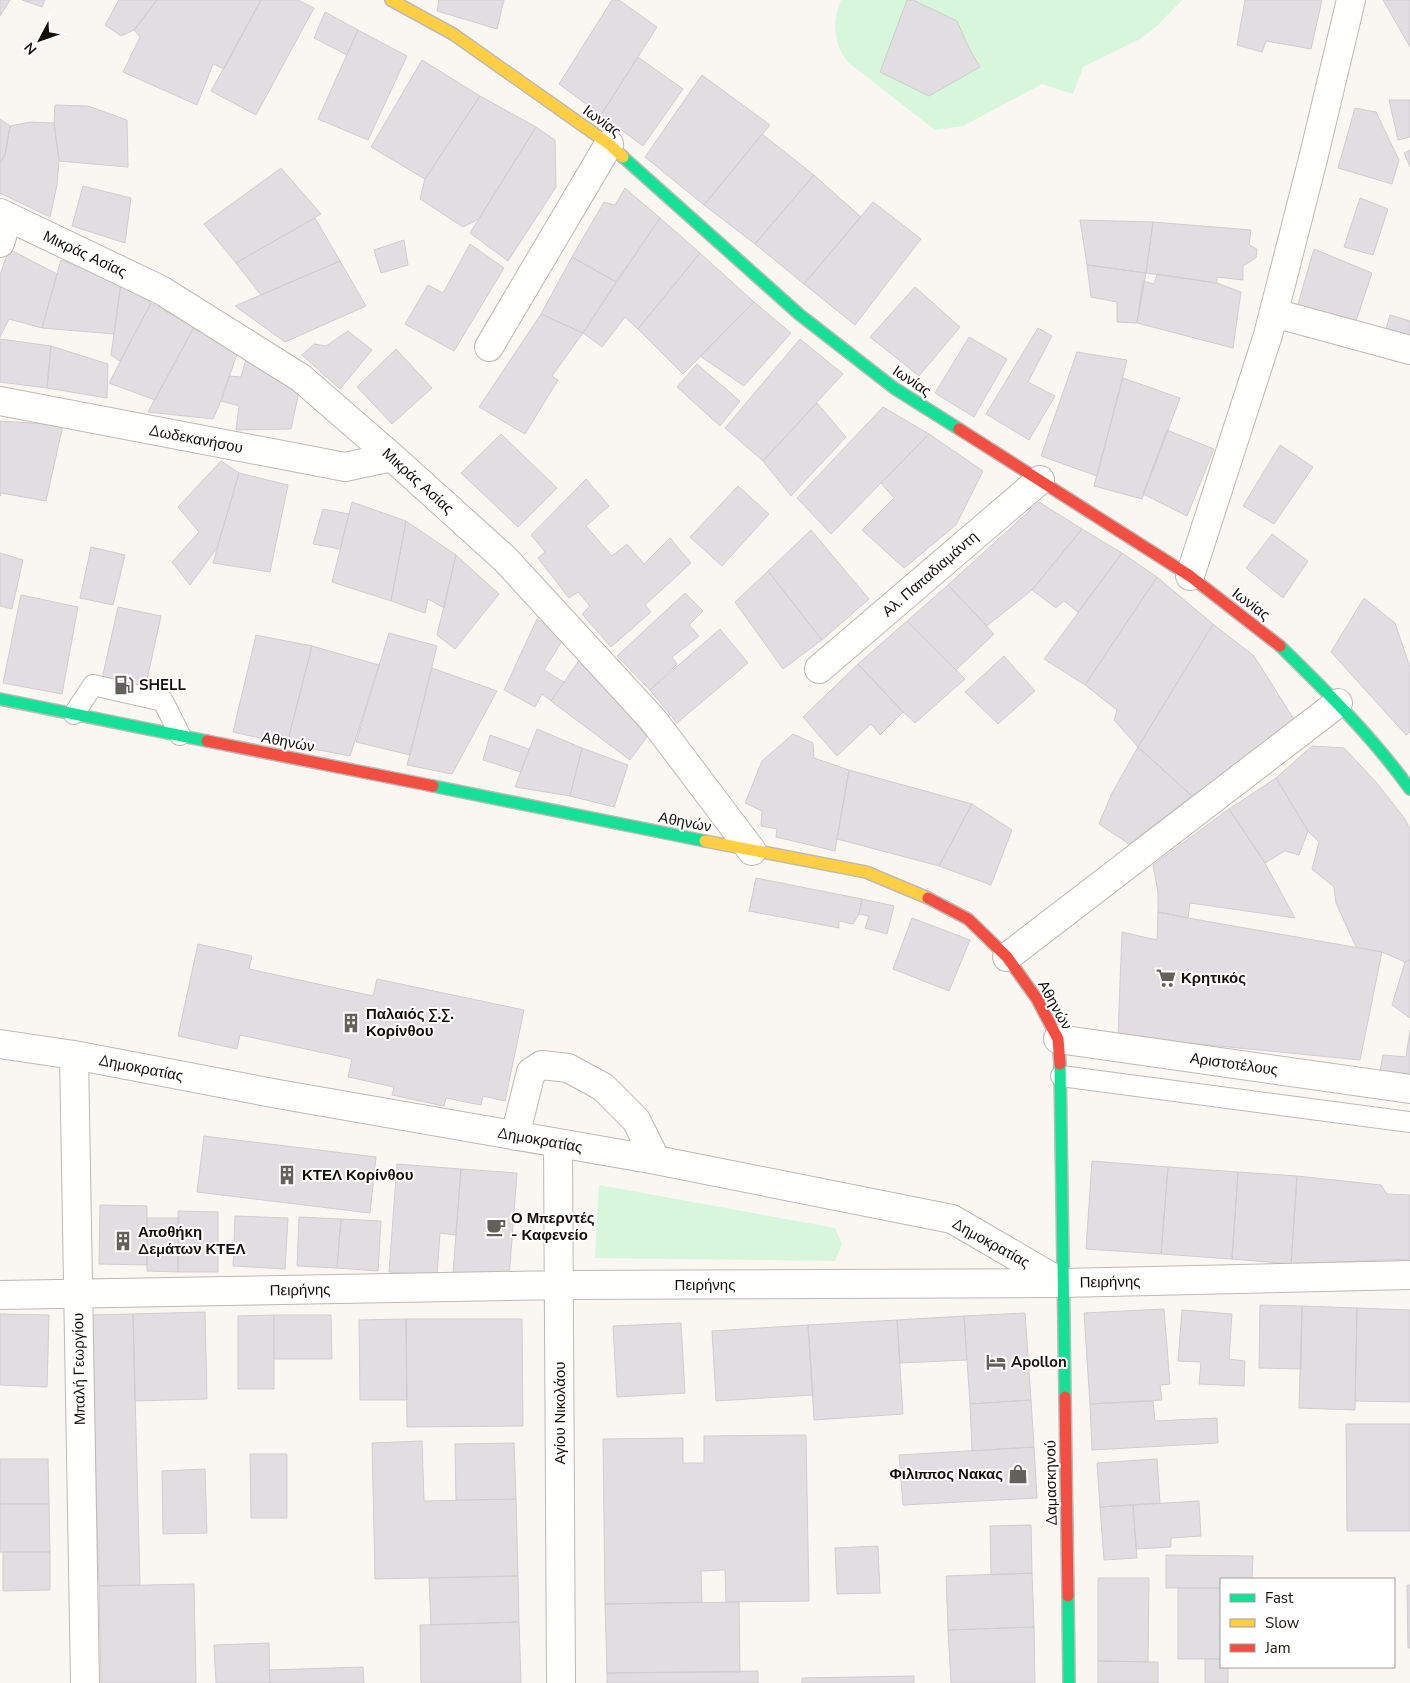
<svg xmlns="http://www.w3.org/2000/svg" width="1410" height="1683" font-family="'Nunito Sans',sans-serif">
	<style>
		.green { fill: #d7f6dc }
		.building { fill: #e0dee0; stroke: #cfcdcf }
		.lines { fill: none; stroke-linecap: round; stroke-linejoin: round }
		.lane-casing { stroke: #bdb9b4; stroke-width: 22 }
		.street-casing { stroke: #bdb9b4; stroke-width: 30 }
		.fast-casing { stroke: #bdb9b4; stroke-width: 14 }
		.slow-casing { stroke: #bdb9b4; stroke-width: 14 }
		.jam-casing { stroke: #bdb9b4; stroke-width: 14 }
		.lane { stroke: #fefefd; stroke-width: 20 }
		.street { stroke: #fefefd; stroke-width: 28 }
		.fast { stroke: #16e098; stroke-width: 11 }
		.slow { stroke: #ffcf43; stroke-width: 11 }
		.jam { stroke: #f24e42; stroke-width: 11 }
		.labels { text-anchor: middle; stroke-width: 4; stroke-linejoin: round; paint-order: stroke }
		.street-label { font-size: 15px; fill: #140f09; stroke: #fff }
		.poi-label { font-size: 15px; font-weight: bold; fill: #140f09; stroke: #fff; text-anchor: start }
	</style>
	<rect width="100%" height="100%" fill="#faf7f3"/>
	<!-- green -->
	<path class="green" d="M841,0H1182L1157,26L1140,39L1083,67L1073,94L1042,84L963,126L935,130L849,63C833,45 832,22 841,0Z
		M599,1185L835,1228L842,1244L835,1261L595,1258Z"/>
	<!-- building -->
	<path class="building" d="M0,0H10L0,16Z
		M22,0H45L42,7Z
		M119,0H157L134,30L121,36L105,25Z
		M157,0H261L224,69L213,64L197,105L123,72L140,37L134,30Z
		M261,0H298L314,8L256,115L211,91Z
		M439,0H504L497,29L437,11Z
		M612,0H619L657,27L601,115L559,84Z
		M907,0H913L957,21L970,50L980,67L929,96L880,72Z
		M1245,0H1322L1311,49L1266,41L1262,52L1237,45Z
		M1383,0H1410V47Z
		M325,12L358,30L347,55L314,38Z
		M358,30L407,56L368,140L318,119Z
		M638,57L683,89L643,146L601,115Z
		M422,60L480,96L425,179L371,147Z
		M702,75L770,125L704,205L645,157Z
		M480,96L536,127L479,219L463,227L420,199L425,179Z
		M1389,100H1410V137L1398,140Z
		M55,105L88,106L127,120L128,167L59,161L54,123Z
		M1355,108L1376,112L1399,160L1392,184L1338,168Z
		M0,119L10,126L5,155L0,163Z
		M30,122L54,123L59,161L57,185L50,217L0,193V163L5,155L10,126Z
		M536,127L555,140L556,187L508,261L470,233Z
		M762,134L814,175L755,244L704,205Z
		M1410,150V167L1404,153Z
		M281,168L321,214L236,263L204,224Z
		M814,175L861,217L804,284L755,244Z
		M83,186L131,198L125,243L72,226Z
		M625,188L660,218L616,282L572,257L604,202L615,205Z
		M1360,198L1388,209L1373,255L1344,247Z
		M873,202L921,239L855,325L804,284Z
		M315,218L340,261L261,295L236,263Z
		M660,218L700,253L638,329L625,317L602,347L583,333Z
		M1080,220L1153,222L1146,273L1087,265Z
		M1153,222L1251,230L1249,245L1257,249L1256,258L1243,266V280L1217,277V283L1146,273Z
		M404,240L408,265L381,273L374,250Z
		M470,244L504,268L454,351L405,324L428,285L443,293Z
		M9,249L57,274L42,328L9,319L0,337V275Z
		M1314,249L1372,273L1353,330L1296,311Z
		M700,253L754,302L683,374L638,329Z
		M572,257L616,282L583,333L541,314Z
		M61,260L121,283L114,334L42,328Z
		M340,261L366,306L285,342L235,306Z
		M1087,265L1146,273L1137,323L1117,322V302L1091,297Z
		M1157,274L1217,283L1241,292L1233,348L1137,323L1143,281L1154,284Z
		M121,283L151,303L120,361L111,355Z
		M915,287L960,327L919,376L870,337Z
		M754,302L791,333L744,386L700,356Z
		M151,303L194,327L155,400L109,383Z
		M541,314L583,333L552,376L558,380L525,434L479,407Z
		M1390,315L1410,321V343L1384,336Z
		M194,327L238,351L221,401L213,419L148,412Z
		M1038,328L1052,336L1028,382L1055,396L1029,440L986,414Z
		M348,331L372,350L340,389L302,355L314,344L326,346Z
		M969,337L1007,359L974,417L935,393Z
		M0,339L51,346L47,388L0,382Z
		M800,339L843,374L763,461L725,428Z
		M51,346L108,364L107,398L47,388Z
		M396,349L432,388L392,424L357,387Z
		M248,352L300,387L291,429L236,430L239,406L221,401L229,376L241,377Z
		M1077,352L1127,360L1097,476L1041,456Z
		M697,364L740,401L720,426L677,387Z
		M1123,378L1180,398L1142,499L1094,486Z
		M817,403L846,437L791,496L763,461Z
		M883,407L929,434L831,534L797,498Z
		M0,421L63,425L46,501L1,493L0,496Z
		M1167,430L1214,449L1187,516L1143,494Z
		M501,434L557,488L518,527L461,473Z
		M929,434L983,471L956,525L904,568L862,530L894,498L881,483Z
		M1280,445L1313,467L1274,524L1243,506Z
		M221,461L239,473L217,548L190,585L172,562L199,532L178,507Z
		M239,473L288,485L270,572L213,563Z
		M586,479L609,506L586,526L612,556L627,544L644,564L670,538L691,563L645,605L651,612L611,647L582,614L590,606L578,592L569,598L538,558L545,552L531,535Z
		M738,486L769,514L722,566L690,537Z
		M352,502L406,521L391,601L332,582Z
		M1039,502L1082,529L1032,590L987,626L948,585Z
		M323,509L349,514L340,549L313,544Z
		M406,521L456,555L444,608L428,599L425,613L391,601Z
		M1082,529L1122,553L1078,612L1064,601L1056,608L1032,590Z
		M811,530L869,599L822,640L768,571Z
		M1272,534L1308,561L1283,598L1246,568Z
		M91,547L125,555L113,605L80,598Z
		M0,553L23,560L12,609L0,606Z
		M1122,553L1157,577L1085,685L1044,659Z
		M456,555L499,594L455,649L437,635Z
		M768,571L822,640L783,669L735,602Z
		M1157,577L1213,624L1138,747L1114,720L1117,710L1085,685Z
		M948,585L994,634L956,670L907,621Z
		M685,593L703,611L689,625L699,636L672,657L677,664L650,690L617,656Z
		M21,595L78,607L62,694L3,683Z
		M1364,598L1395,623L1410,667V732L1406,735L1331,652Z
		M118,607L161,616L142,702L99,692Z
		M537,619L564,638L544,670L564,682L551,701L542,694L535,707L504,690Z
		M907,621L965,679L915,723L903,712L858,664Z
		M1213,624L1254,656L1295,721L1192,796L1138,747Z
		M720,629L748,663L677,723L650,690Z
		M389,633L437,646L410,755L356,742Z
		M256,635L312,646L287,744L233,732Z
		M312,646L379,665L350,756L287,744Z
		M582,656L647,737L630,760L551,701Z
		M1004,656L1035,691L998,724L965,692Z
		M858,664L903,712L880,735L871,724L837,756L803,717Z
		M432,668L497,691L452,774L407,765Z
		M537,729L582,748L570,796L515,787Z
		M793,734L813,743L814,758L849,770L835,851L776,837L777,829L761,826L762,811L745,803L762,761Z
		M490,735L529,749L521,772L483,760Z
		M1312,746L1344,748L1376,782L1405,819L1410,829V960L1405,962L1382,952L1356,947L1336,903L1334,887L1312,869L1319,842L1308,831L1276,778Z
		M1138,747L1192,796L1129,844L1099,824L1112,793Z
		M582,748L628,765L614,807L570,796Z
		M849,770L972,804L939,866L837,839Z
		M1276,778L1308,831L1299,855L1285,851L1265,863L1229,809Z
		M972,804L1012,830L991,885L939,866Z
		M1229,809L1265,863L1295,918L1190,903L1188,918L1158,912V892L1153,865Z
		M756,878L862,899L859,914L853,924L839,921V928L749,911Z
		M862,899L894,906L887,934L865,928L869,916L859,914Z
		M1158,912L1188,918L1382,952L1360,1060L1118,1036L1122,932L1157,940Z
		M912,918L970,940L949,991L893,969Z
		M198,944L252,956L249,969L373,996L377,979L524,1010L505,1101L483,1096L481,1105L446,1098L444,1106L392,1095L394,1087L348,1077L352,1059L240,1035L237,1049L178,1036Z
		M1410,960V1018L1392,1005L1405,962Z
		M1410,1030V1080L1379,1077L1383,1055L1406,1057Z
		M204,1136L376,1157L370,1213L197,1192Z
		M1092,1161L1168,1167L1161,1254L1086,1249Z
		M397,1164L461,1169L456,1235L440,1233L437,1276L389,1272Z
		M1168,1167L1238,1172L1232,1259L1161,1254Z
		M461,1169L517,1173L509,1279L453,1274Z
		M1238,1172L1297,1176L1291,1264L1232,1259Z
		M1297,1176L1381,1185L1387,1194L1410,1195V1259L1291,1264Z
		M100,1205L147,1206V1265L99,1264Z
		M178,1211L218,1212V1272H178Z
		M235,1216L288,1218L285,1269L233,1266Z
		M299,1217L341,1219L337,1268L297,1266Z
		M147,1218H179L178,1272L147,1271Z
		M341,1219L381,1221L378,1271L337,1268Z
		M1260,1305L1302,1306L1301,1369L1259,1368Z
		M1302,1306L1357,1308L1355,1410L1299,1408Z
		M1357,1308L1410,1310V1402L1355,1401Z
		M1164,1309L1170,1384L1160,1385L1162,1400L1090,1404L1084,1313Z
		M1182,1310L1232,1314L1229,1359L1245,1361L1244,1386L1199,1384L1201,1362L1178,1361Z
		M205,1312L207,1399L135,1401L133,1314Z
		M1025,1313L1031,1400L970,1404L964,1316Z
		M0,1314L49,1315L47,1387L0,1385Z
		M133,1314L140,1585L99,1586L91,1315Z
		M274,1315V1389H238V1316Z
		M274,1315H331L332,1359H274Z
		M964,1316L967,1360L900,1363L897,1320Z
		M406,1319L407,1400H360L359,1320Z
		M406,1319H522L523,1426L407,1427Z
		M897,1320L903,1414L814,1420L808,1325Z
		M681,1323L685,1393L617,1397L613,1326Z
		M808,1325L813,1395L716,1401L712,1331Z
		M1031,1400L1034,1447L972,1451L970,1404Z
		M1153,1401L1155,1421L1217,1418L1218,1443L1092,1450L1090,1404Z
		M1346,1424H1410V1531H1347Z
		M806,1435L809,1601L726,1602L725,1570L701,1571L702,1602L605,1604L603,1439L683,1438V1463H704V1436Z
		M422,1441L424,1501L516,1499L518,1576L375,1579L372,1443Z
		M514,1443L516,1499L456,1500L455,1444Z
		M1034,1447L1037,1498L903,1505L899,1455Z
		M250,1454H287V1518H251Z
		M0,1459H48L49,1504H0Z
		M1157,1459L1160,1503L1100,1507L1097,1463Z
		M205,1469L207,1533L163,1534L162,1471Z
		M1199,1501L1201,1536L1171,1538V1547L1136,1549L1133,1505Z
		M0,1504H49L50,1552H0Z
		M1133,1505L1137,1558L1104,1560L1100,1507Z
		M1031,1525L1032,1573L991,1575L990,1526Z
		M878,1546L880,1593L837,1594L835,1548Z
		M3,1552H50V1590L3,1591Z
		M1166,1555L1253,1556L1252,1579H1221V1588H1166Z
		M1032,1573L1034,1627L948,1630L946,1576Z
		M518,1576L519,1622L431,1625L429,1578Z
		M1098,1578H1149L1148,1662L1098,1661Z
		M194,1584L196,1683H101L99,1586Z
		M1407,1585H1410V1648H1408Z
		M1178,1588H1221V1659H1178Z
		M739,1602L740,1672L607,1673L605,1604Z
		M519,1622L521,1683H421L420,1625Z
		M1034,1627L1035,1683H951L948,1630Z
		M269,1643L270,1683H216L214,1645Z
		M1205,1659H1221V1667H1228V1683H1205Z
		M1098,1661L1158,1662V1683H1098Z
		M363,1667L364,1683H270L269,1670Z
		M758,1671V1683H607V1673Z
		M914,1676V1683H802V1678Z"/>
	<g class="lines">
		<defs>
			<path id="lane" d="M74,714L93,685L163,701L180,735
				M1061,1076L1410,1122"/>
			<path id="street" d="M0,213L161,290L301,378L392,457L505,559L654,721L752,851
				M0,243L8,217
				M1274,313L1410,350
				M489,347L609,144
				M0,401L345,467L392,457
				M1190,576L1268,335L1313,159L1351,0
				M819,669L1040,480
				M1007,957L1338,703
				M1058,1039L1410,1089
				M0,1044L74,1055L278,1094L656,1160L952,1219L1062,1283
				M74,1055L85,1683
				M515,1136L531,1072L542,1065L568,1068L603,1087L636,1120L656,1160
				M558,1143L561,1683
				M0,1295L559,1285L1063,1283L1410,1275"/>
			<path id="fast" d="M623,157L800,315L894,388L959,429
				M1280,646C1326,691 1372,736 1410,789
				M0,699L207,741
				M433,786L705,841
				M1060,1064L1065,1397
				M1068,1596L1069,1683"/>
			<path id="slow" d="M391,0L453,34L609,144L623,157
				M705,841L866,872L928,898"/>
			<path id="jam" d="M959,429L1190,576L1280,646
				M207,741L433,786
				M928,898L968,919L1007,957L1037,999L1058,1039L1060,1064
				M1065,1397L1068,1596"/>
		</defs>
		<!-- lane casing -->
		<use href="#lane" class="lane-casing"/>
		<!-- street casing -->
		<use href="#street" class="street-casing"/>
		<!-- fast casing -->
		<use href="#fast" class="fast-casing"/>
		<!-- slow casing -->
		<use href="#slow" class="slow-casing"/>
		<!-- jam casing -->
		<use href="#jam" class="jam-casing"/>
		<!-- lane -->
		<use href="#lane" class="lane"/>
		<!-- street -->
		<use href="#street" class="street"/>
		<!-- fast -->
		<use href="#fast" class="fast"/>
		<!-- slow -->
		<use href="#slow" class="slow"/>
		<!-- jam -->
		<use href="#jam" class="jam"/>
	</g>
	<!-- icons -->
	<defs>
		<symbol id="fuel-bare" viewBox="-9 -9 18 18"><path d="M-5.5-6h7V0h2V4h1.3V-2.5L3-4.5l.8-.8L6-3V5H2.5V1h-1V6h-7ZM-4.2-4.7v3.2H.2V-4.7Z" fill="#64605b" stroke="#fff" stroke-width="2.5" paint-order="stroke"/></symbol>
		<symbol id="supermarket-bare" viewBox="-9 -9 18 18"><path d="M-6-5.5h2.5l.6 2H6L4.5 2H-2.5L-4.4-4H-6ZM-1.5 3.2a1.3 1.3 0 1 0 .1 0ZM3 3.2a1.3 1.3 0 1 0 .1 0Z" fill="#64605b" stroke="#fff" stroke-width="2.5" paint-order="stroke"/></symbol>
		<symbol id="building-bare" viewBox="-9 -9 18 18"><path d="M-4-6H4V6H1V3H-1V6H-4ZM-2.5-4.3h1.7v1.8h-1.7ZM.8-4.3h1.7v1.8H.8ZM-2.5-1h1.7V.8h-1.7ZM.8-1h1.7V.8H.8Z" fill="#64605b" stroke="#fff" stroke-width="2.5" paint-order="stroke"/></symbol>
		<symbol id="cafe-bare" viewBox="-9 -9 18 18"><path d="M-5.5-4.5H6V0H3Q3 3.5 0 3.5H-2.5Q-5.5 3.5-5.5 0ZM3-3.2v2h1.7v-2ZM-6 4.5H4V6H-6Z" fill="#64605b" stroke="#fff" stroke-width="2.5" paint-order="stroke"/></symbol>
		<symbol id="hotel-bare" viewBox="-9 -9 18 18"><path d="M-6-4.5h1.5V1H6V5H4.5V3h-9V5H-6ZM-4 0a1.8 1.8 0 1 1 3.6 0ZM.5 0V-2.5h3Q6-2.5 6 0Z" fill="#64605b" stroke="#fff" stroke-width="2.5" paint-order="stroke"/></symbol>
		<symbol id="shop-bare" viewBox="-9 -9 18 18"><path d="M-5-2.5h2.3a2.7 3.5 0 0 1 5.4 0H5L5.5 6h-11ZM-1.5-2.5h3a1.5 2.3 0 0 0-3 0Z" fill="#64605b" stroke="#fff" stroke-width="2.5" paint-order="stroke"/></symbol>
	</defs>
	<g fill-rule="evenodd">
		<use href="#fuel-bare" x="110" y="671" width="28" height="28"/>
		<use href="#supermarket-bare" x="1152" y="964" width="28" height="28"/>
		<use href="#building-bare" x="337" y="1009" width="28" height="28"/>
		<use href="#building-bare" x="273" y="1161" width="28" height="28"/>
		<use href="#cafe-bare" x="482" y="1213" width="28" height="28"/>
		<use href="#building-bare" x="109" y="1227" width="28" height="28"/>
		<use href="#hotel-bare" x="982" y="1348" width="28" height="28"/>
		<use href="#shop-bare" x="1004" y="1460" width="28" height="28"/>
	</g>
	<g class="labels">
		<!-- street labels -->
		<g class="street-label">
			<text transform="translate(602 121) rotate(36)" y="5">Ιωνίας</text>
			<text transform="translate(85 254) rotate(25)" y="5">Μικράς Ασίας</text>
			<text transform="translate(912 381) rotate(34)" y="5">Ιωνίας</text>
			<text transform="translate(196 439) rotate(11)" y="5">Δωδεκανήσου</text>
			<text transform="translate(418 481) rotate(42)" y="5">Μικράς Ασίας</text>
			<text transform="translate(930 574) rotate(-41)" y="5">Αλ. Παπαδιαμάντη</text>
			<text transform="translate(1251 604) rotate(37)" y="5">Ιωνίας</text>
			<text transform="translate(288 742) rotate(11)" y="5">Αθηνών</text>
			<text transform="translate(685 822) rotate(11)" y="5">Αθηνών</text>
			<text transform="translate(1055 1005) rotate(61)" y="5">Αθηνών</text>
			<text transform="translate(1234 1064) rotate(8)" y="5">Αριστοτέλους</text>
			<text transform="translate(141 1068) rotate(11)" y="5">Δημοκρατίας</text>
			<text transform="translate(540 1140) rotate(10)" y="5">Δημοκρατίας</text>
			<text transform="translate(991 1243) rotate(29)" y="5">Δημοκρατίας</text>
			<text transform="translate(1110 1282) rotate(-1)" y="5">Πειρήνης</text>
			<text x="705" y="1290">Πειρήνης</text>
			<text transform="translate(300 1290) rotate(-1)" y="5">Πειρήνης</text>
			<text transform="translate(79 1369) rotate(-91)" y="5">Μπαλή Γεωργίου</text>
			<text transform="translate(560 1413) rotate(-90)" y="5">Αγίου Νικολάου</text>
			<text transform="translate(1051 1483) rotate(-91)" y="5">Δαμασκηνού</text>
		</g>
		<!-- poi labels -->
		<g class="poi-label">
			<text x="139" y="690">SHELL</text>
			<text x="1181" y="983">Κρητικός</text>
			<text x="366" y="1019">Παλαιός Σ.Σ.<tspan x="366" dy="17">Κορίνθου</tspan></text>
			<text x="302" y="1180">ΚΤΕΛ Κορίνθου</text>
			<text x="511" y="1223">Ο Μπερντές<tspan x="511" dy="17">- Καφενείο</tspan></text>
			<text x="138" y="1237">Αποθήκη<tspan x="138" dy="17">Δεμάτων ΚΤΕΛ</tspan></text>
			<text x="1011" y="1367">Apollon</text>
			<text x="1003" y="1479" text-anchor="end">Φιλιππος Νακας</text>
		</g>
	</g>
	<!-- legend -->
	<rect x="1220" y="1578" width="175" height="90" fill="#ffffff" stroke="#a19f9d"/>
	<rect x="1230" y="1594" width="25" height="8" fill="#16e098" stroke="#a19f9d"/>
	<text x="1265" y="1603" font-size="15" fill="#140f09">Fast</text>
	<rect x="1230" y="1619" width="25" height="8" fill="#ffcf43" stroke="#a19f9d"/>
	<text x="1265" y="1628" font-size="15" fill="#140f09">Slow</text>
	<rect x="1230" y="1644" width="25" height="8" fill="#f24e42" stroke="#a19f9d"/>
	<text x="1265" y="1653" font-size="15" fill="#140f09">Jam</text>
	<!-- north arrow -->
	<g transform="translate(40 40) rotate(229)" stroke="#ffffff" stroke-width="4" paint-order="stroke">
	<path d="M0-4L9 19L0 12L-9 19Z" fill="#140f09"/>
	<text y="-8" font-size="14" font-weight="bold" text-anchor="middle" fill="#140f09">N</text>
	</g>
</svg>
